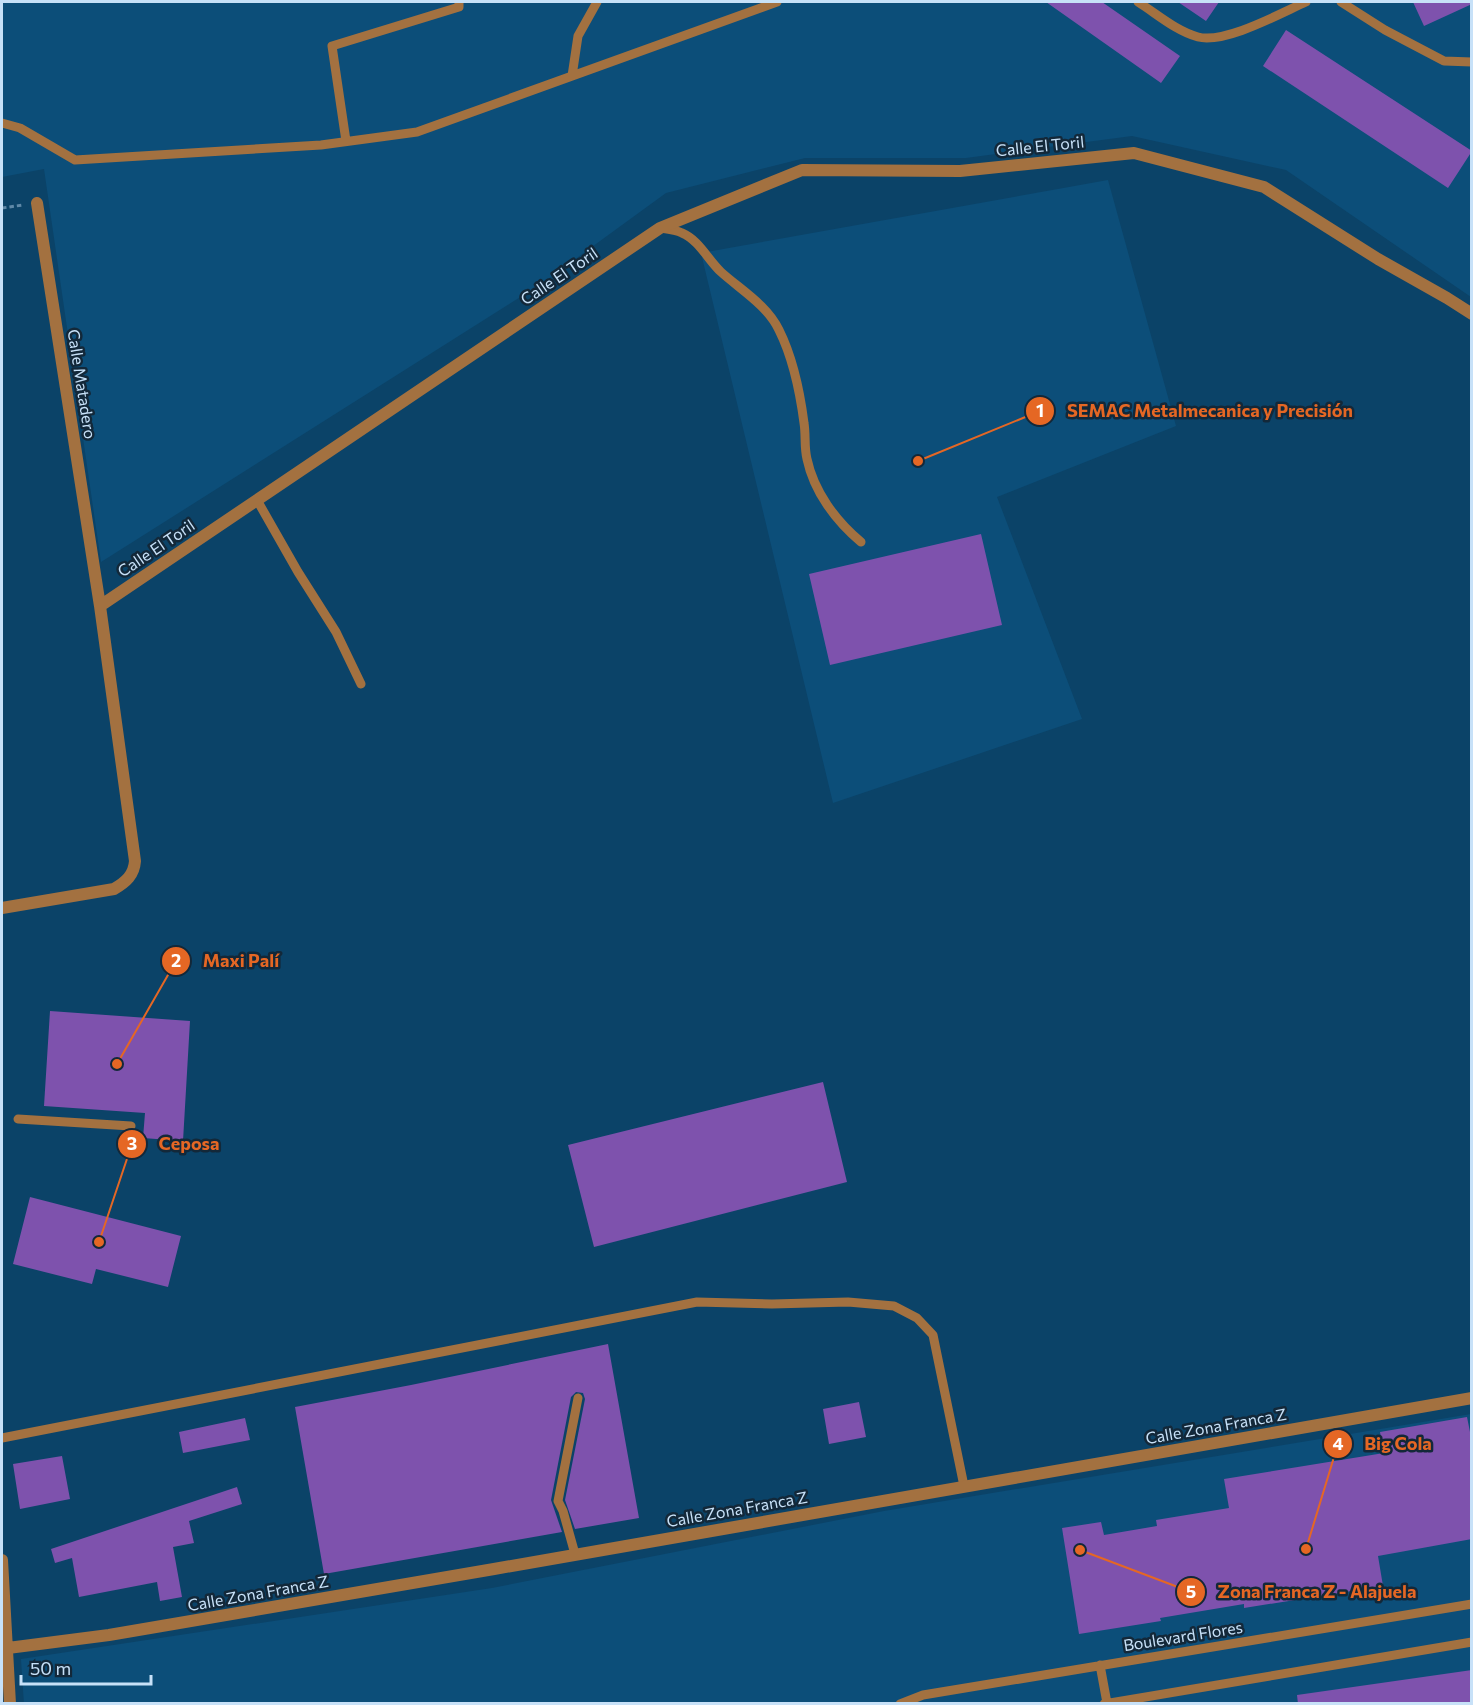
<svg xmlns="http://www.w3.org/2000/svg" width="1473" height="1705" font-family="Commissioner,sans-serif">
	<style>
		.built { fill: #0c4e79 }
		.building { fill: #7e52ad }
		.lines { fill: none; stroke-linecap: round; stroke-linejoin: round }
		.path { stroke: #5f89a8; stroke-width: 3; stroke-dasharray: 4.5 3; stroke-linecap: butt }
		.service { stroke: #a37140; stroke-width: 9 }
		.minor { stroke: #a37140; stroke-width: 12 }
		.labels { text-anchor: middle; stroke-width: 5; stroke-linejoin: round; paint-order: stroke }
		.street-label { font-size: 16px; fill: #c7e1f8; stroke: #132839 }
		.leader { fill: none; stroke: #e56724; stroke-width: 2 }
		.callout-dot { fill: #e56724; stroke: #132839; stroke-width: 2 }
		.mark-label { font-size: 18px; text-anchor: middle; font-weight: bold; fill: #fff }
		.callout-label { font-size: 18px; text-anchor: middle; font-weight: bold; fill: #e56724; stroke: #132839; stroke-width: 5; stroke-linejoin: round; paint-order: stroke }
	</style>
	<rect width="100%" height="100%" fill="#0b4368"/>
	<!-- built -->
	<path class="built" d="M2,2H1471V297L1286,170L1132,136L966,158H805L666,193L541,284L101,562L44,169L2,177Z
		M1108,180L1176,426L997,497L1082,719L833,803L701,253Z
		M1471,1414V1703L24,1704L21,1659L492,1588L884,1511Z"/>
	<!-- building -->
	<path class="building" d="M1046,2H1102L1180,56L1161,83Z
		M1178,2H1219L1206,21Z
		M1413,2H1472V4L1424,26Z
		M1286,30L1472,151L1448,188L1263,66Z
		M981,534L1002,625L830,665L809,574Z
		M50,1011L190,1021L183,1141L143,1138L145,1113L44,1106Z
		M823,1082L847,1182L594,1247L568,1145Z
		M30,1197L181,1236L168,1287L96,1269L92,1284L13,1264Z
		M608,1344L639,1518L575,1529L565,1500L585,1399L583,1393L576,1392L571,1397L551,1500L562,1532L324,1574L295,1407L411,1385Z
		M859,1402L866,1437L829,1444L823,1409Z
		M1467,1417L1472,1442V1539L1378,1556L1383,1586L1244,1608V1604L1160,1618L1161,1621L1079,1634L1062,1528L1101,1522L1104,1535L1157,1526L1156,1520L1229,1508L1224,1479L1384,1453L1380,1432Z
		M245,1418L250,1440L183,1453L179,1432Z
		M62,1456L70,1499L20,1509L13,1464Z
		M237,1487L242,1504L189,1521L194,1543L173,1547L182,1597L160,1601L157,1582L79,1597L72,1558L55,1563L51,1549Z
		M1472,1670V1704H1298L1297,1695Z"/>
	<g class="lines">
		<!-- path -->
		<path class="path" d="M2,208L23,205"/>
		<!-- service -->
		<path class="service" d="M1138,2C1157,14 1176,31 1198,37C1225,44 1281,13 1306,2
			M1341,2L1385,30L1444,61L1472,62
			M572,76L578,36L597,2
			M2,123L20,128L75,160L321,145L417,132L777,2
			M346,141L332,46L459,7V2
			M660,228C667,229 676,230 682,233C699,240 708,260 721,272C741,290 767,305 779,330C793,358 800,392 804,423C806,435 804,447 807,459C814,492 836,521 861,542
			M257,500L298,572L336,632L361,684
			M18,1119L131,1126
			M2,1438L697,1302L772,1304L848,1302L894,1306L917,1318L933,1335L964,1486
			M575,1554L563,1511L558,1501L578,1398
			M1100,1665L1107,1703
			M900,1704L923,1695L1472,1604
			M1104,1704L1472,1642"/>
		<!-- minor -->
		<path class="minor" d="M37,203L100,606
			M2,908L114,889C126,882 134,875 135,861L100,606L660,228L802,170L960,171L1134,153L1264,187L1378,259L1447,298L1472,314
			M2,1560L10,1704
			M8,1648L109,1635L494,1569L1472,1398"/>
	</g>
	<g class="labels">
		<!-- street labels -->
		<g class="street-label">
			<text transform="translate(1040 146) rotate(-6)" y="6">Calle El Toril</text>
			<text transform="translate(559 276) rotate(-34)" y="6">Calle El Toril</text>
			<text transform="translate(82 384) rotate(81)" y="6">Calle Matadero</text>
			<text transform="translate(156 548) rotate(-34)" y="6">Calle El Toril</text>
			<text transform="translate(1216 1426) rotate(-10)" y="6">Calle Zona Franca Z</text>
			<text transform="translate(737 1509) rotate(-10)" y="6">Calle Zona Franca Z</text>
			<text transform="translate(258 1593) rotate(-10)" y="6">Calle Zona Franca Z</text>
			<text transform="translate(1183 1636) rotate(-9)" y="6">Boulevard Flores</text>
		</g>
	</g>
	<!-- callouts -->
	<path class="leader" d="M918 461L1040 411M117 1064L176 961M99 1242L132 1144M1306 1549L1338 1444M1080 1550L1191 1592"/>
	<g class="callout-dot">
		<circle cx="918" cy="461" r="6"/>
		<circle cx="117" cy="1064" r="6"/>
		<circle cx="99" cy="1242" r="6"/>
		<circle cx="1306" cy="1549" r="6"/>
		<circle cx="1080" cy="1550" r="6"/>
		<circle cx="1040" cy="411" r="15"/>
		<circle cx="176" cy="961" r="15"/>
		<circle cx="132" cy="1144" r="15"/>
		<circle cx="1338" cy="1444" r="15"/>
		<circle cx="1191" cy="1592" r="15"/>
	</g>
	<g class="mark-label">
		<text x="1040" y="417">1</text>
		<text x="176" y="967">2</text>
		<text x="132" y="1150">3</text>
		<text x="1338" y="1450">4</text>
		<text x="1191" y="1598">5</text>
	</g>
	<g class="callout-label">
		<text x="1210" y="417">SEMAC Metalmecanica y Precisión</text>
		<text x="241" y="967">Maxi Palí</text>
		<text x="189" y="1150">Ceposa</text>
		<text x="1398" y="1450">Big Cola</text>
		<text x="1317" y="1598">Zona Franca Z - Alajuela</text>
	</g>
	<!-- border -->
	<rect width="1473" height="1705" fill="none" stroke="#c7e1f8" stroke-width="6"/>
	<!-- scale -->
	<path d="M21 1675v9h130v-9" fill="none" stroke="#c7e1f8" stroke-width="3"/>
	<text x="30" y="1675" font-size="18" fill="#c7e1f8" stroke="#132839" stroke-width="4.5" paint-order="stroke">50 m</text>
</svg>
